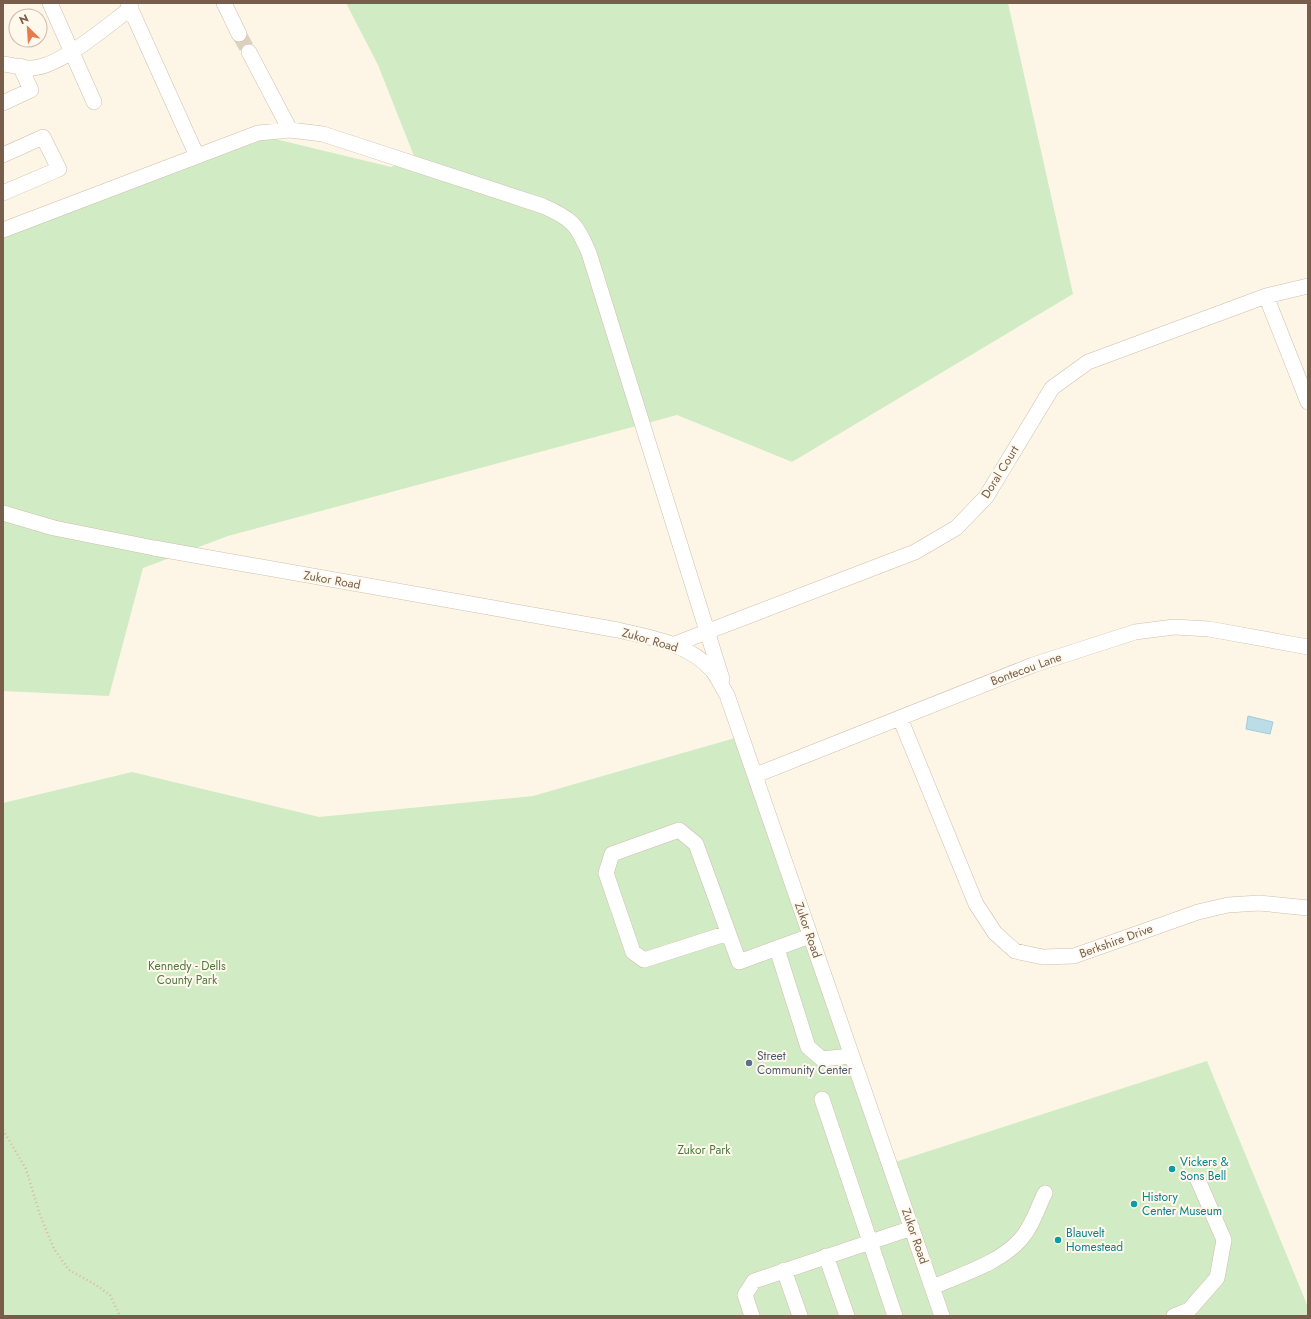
<svg xmlns="http://www.w3.org/2000/svg" width="1311" height="1319" font-family="Jost,sans-serif">
	<style>
		.green { fill: #d1ebc4 }
		.water { fill: #badde7; stroke: #a0ccd9 }
		.lines { fill: none; stroke-linecap: round; stroke-linejoin: round }
		.minor-tunnel { stroke: #dcd0bf; stroke-width: 15; stroke-dasharray: 15 8; stroke-linecap: butt }
		.minor-casing { stroke: #cfbeac; stroke-width: 16 }
		.path { stroke: #d8baa0; stroke-width: 2.5; stroke-dasharray: 1 3; stroke-linecap: butt }
		.minor { stroke: #fff; stroke-width: 15 }
		.service-dot { fill: #5c6f8a; stroke: #fff9ed; stroke-width: 1.5 }
		.culture-dot { fill: #0f9aa8; stroke: #fff9ed; stroke-width: 1.5 }
		.labels { text-anchor: middle; stroke-width: 4; stroke-linejoin: round; paint-order: stroke }
		.street-label { font-size: 12px; fill: #775d4a; stroke: #fff9ed }
		.park-label { font-size: 12px; fill: #4f7c42; stroke: #fff9ed }
		.service-label { font-size: 12px; fill: #4e5e75; stroke: #fff9ed; text-anchor: start }
		.culture-label { font-size: 12px; fill: #0d838f; stroke: #fff9ed; text-anchor: start }
	</style>
	<rect width="100%" height="100%" fill="#fdf6e6"/>
	<!-- green -->
	<path class="green" d="M346,3H1008L1073,294L792,462L677,415L228,536L143,568L109,696L3,691V236L267,137L391,167L414,156L378,65Z
		M735,738L937,1316H3V803L132,772L319,817L533,796Z
		M1207,1061L1308,1307V1316H947L892,1163Z"/>
	<!-- water -->
	<path class="water" d="M1248,716L1273,722L1270,734L1246,729Z"/>
	<g class="lines">
		<!-- minor-tunnel -->
		<path class="minor-tunnel" d="M239,34L249,52"/>
		<defs>
			<path id="minor" d="M50,3L94,102
				M128,3L197,156
				M224,3L239,34
				M249,52L290,130
				M3,64C12,65 22,68 31,68C59,68 108,25 131,8
				M3,103L31,90L20,66
				M3,155L43,137L59,169L3,193
				M3,230L258,133L290,130L323,134L543,206C572,219 577,224 589,253L722,679
				M1266,296L1308,402
				M3,513L54,528L154,548L618,630C652,638 688,643 713,671C718,678 722,687 727,695L942,1316
				M675,644L915,552L956,528L986,497L1052,388L1088,362L1266,296L1308,286
				M900,718L976,904L995,933L1015,951L1043,957L1074,956L1198,912L1228,905L1259,903L1308,908
				M756,775L1033,665L1135,632L1174,627L1209,629L1308,647
				M728,933L644,960L633,952L606,873L612,854L679,830L696,844L739,962L810,936
				M777,949L808,1047L822,1059L851,1056
				M822,1099L895,1316
				M826,1256L847,1316
				M784,1270L800,1316
				M933,1287C962,1274 998,1264 1020,1240C1032,1227 1037,1209 1045,1193
				M752,1316L745,1295L754,1281L912,1228
				M1174,1316L1189,1310L1217,1278L1224,1240L1198,1180"/>
		</defs>
		<!-- minor casing -->
		<use href="#minor" class="minor-casing"/>
		<!-- path -->
		<path class="path" d="M3,1130L26,1169L40,1215L54,1249L69,1270L96,1285L110,1295L120,1316"/>
		<!-- minor -->
		<use href="#minor" class="minor"/>
	</g>
	<!-- markers -->
	<circle class="service-dot" cx="749" cy="1063" r="4"/>
	<g class="culture-dot">
		<circle cx="1172" cy="1169" r="4"/>
		<circle cx="1134" cy="1204" r="4"/>
		<circle cx="1058" cy="1240" r="4"/>
	</g>
	<g class="labels">
		<!-- street labels -->
		<g class="street-label">
			<text transform="translate(1000 472) rotate(-58)" y="4">Doral Court</text>
			<text transform="translate(332 580) rotate(10)" y="4">Zukor Road</text>
			<text transform="translate(650 640) rotate(16)" y="4">Zukor Road</text>
			<text transform="translate(1026 669) rotate(-20)" y="4">Bontecou Lane</text>
			<text transform="translate(808 930) rotate(71)" y="4">Zukor Road</text>
			<text transform="translate(1116 941) rotate(-20)" y="4">Berkshire Drive</text>
			<text transform="translate(915 1236) rotate(71)" y="4">Zukor Road</text>
		</g>
		<!-- park labels -->
		<g class="park-label">
			<text x="187" y="970">Kennedy - Dells<tspan x="187" dy="14">County Park</tspan></text>
			<text x="704" y="1154">Zukor Park</text>
		</g>
		<!-- service labels -->
		<g class="service-label">
			<text x="757" y="1060">Street<tspan x="757" dy="14">Community Center</tspan></text>
		</g>
		<!-- culture labels -->
		<g class="culture-label">
			<text x="1180" y="1166">Vickers &amp;<tspan x="1180" dy="14">Sons Bell</tspan></text>
			<text x="1142" y="1201">History<tspan x="1142" dy="14">Center Museum</tspan></text>
			<text x="1066" y="1237">Blauvelt<tspan x="1066" dy="14">Homestead</tspan></text>
		</g>
	</g>
	<!-- border -->
	<rect width="1311" height="1319" fill="none" stroke="#775d4a" stroke-width="8"/>
	<!-- north arrow -->
	<g transform="translate(28 28) rotate(335)"><circle r="19" fill="#fff9ed" stroke="#c9bbac"/>
	<path d="M0-3L7 15L0 10L-7 15Z" fill="#e7794b"/>
	<text y="-6" font-size="11" font-weight="bold" text-anchor="middle" fill="#775d4a">N</text>
	</g>
</svg>
